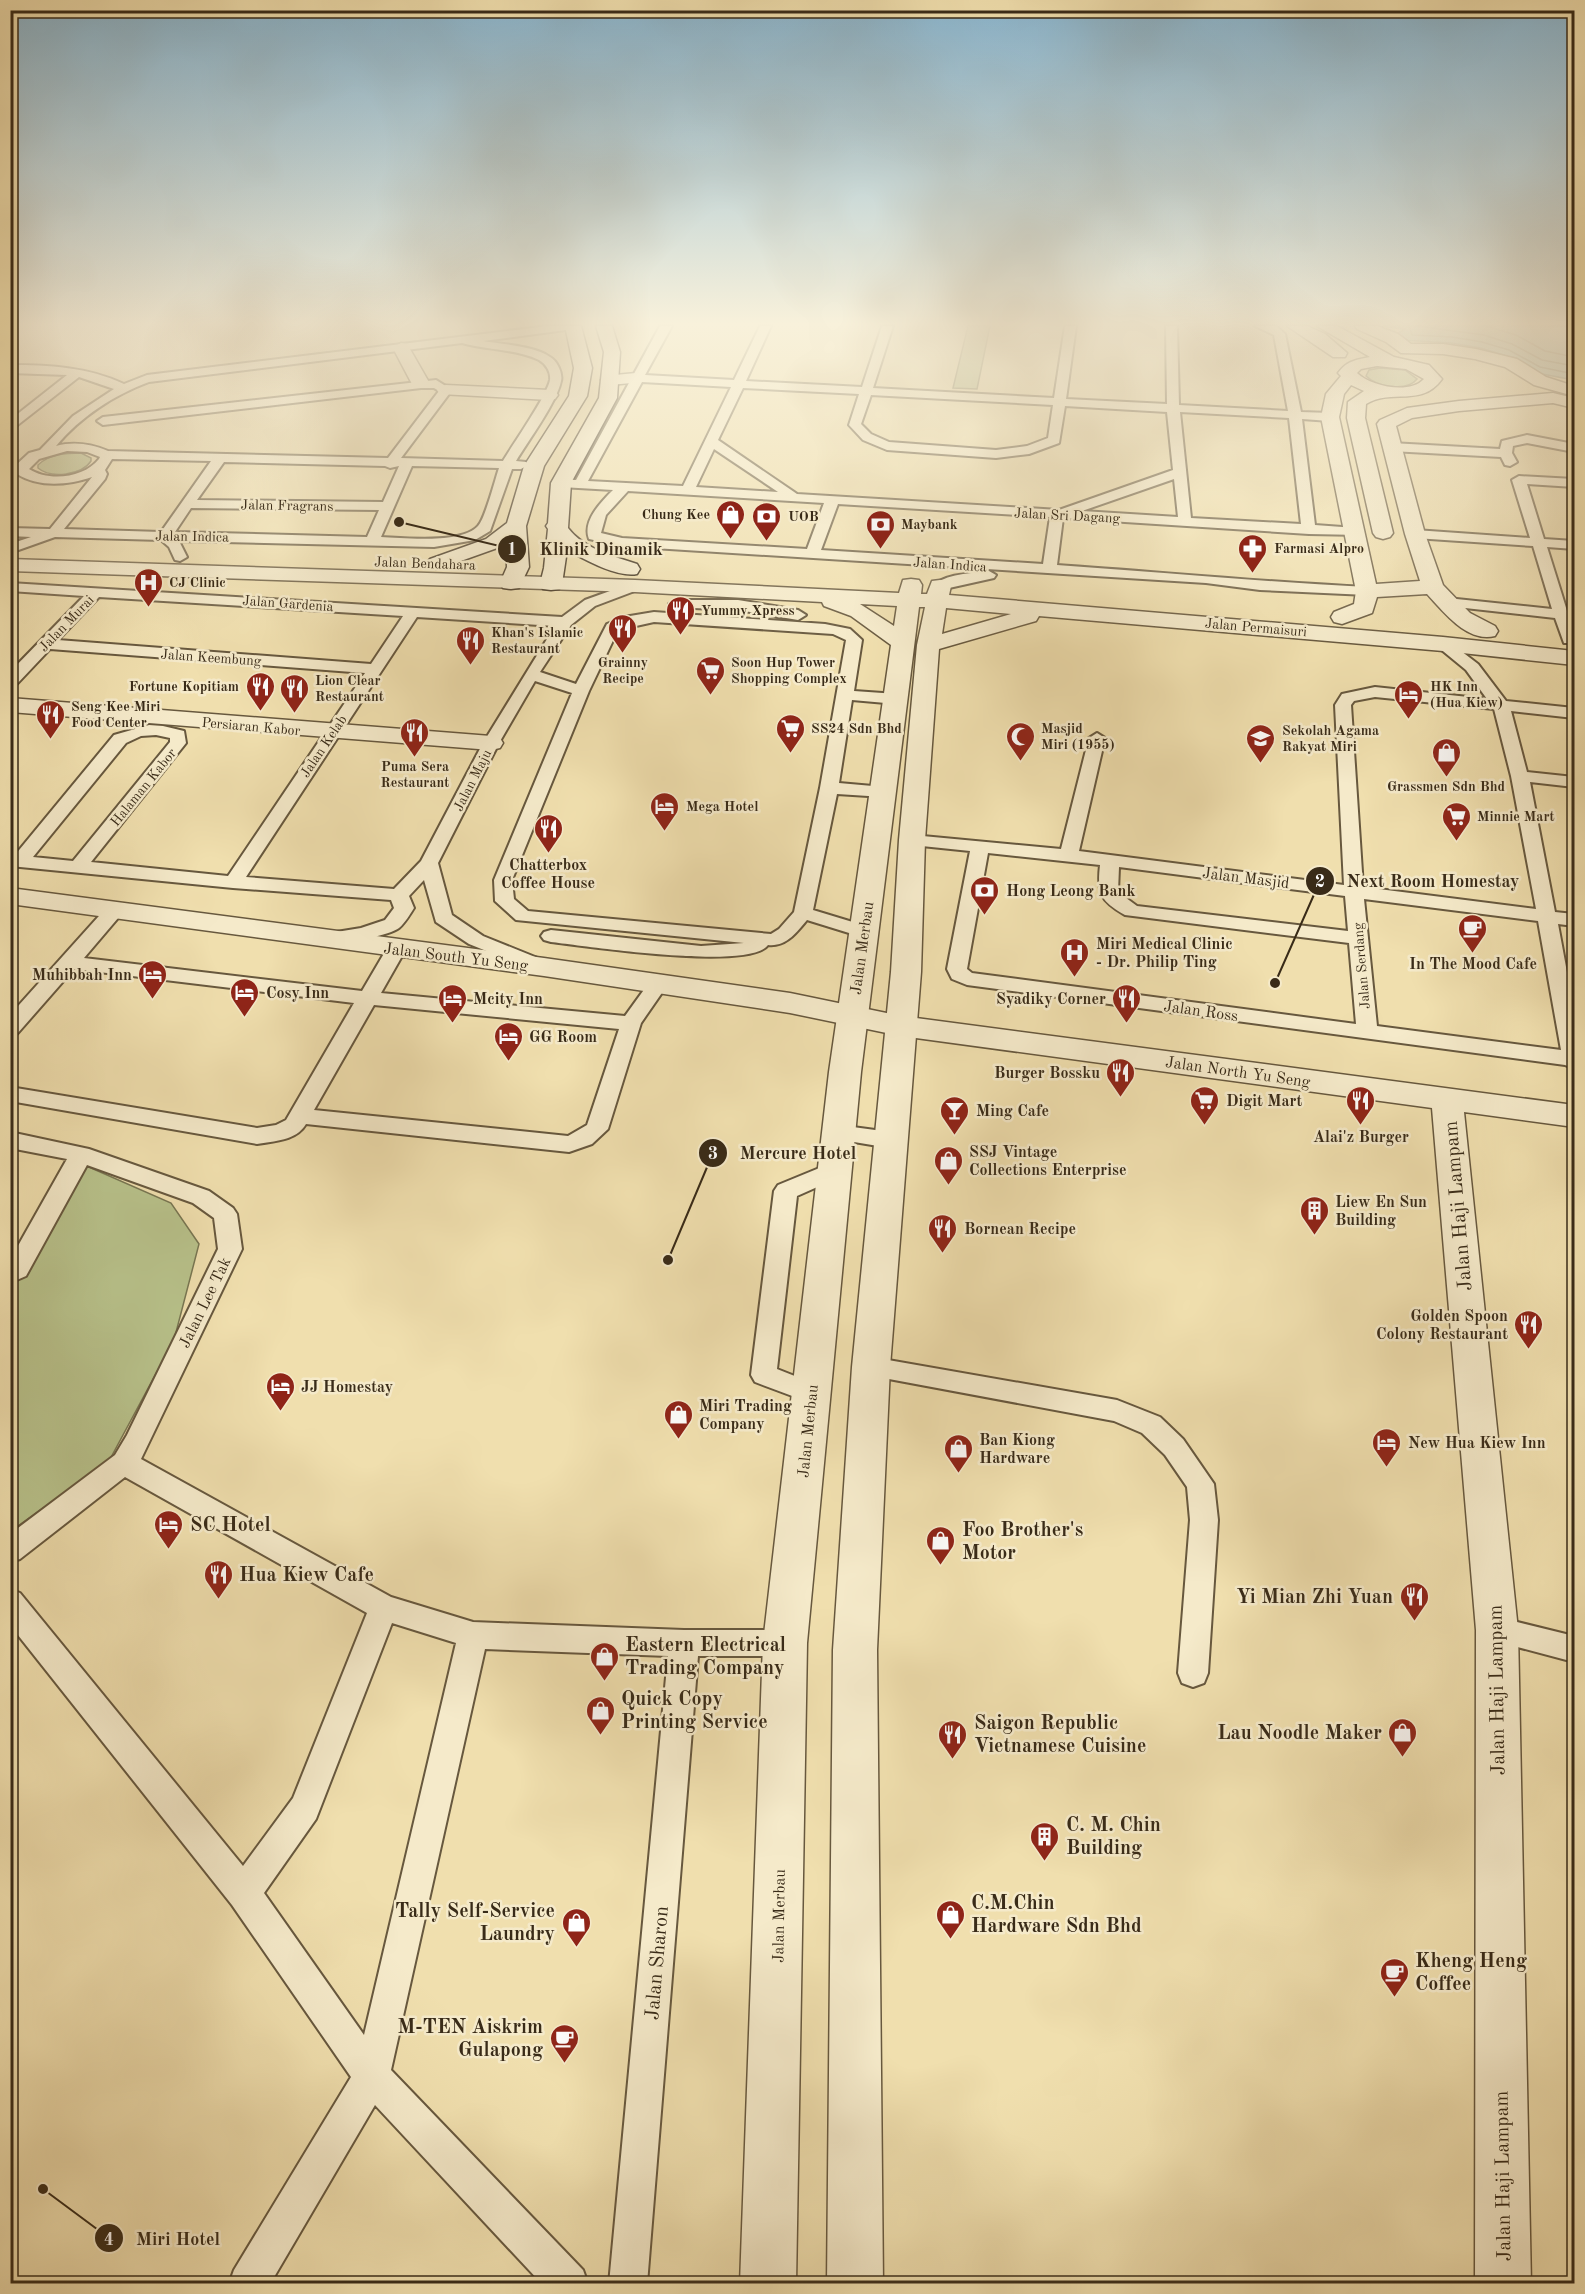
<svg xmlns="http://www.w3.org/2000/svg" width="1585" height="2294" font-family="'Old Standard TT',serif">
	<style>
		.green { fill: #b8c28b; stroke: #787652; stroke-width: 1.5 }
		.water { fill: #9bbcb0; stroke: #748273; stroke-width: 1.5 }
		.lines { fill: none; stroke-linecap: round; stroke-linejoin: round }
		.shore { stroke: #6a7464; stroke-width: 1.5 }
		.service-casing { stroke: #67583e; stroke-width: 4 }
		.pedestrian-casing { stroke: #67583e; stroke-width: 3 }
		.minor-casing { stroke: #67583e; stroke-width: 3 }
		.tertiary-casing { stroke: #67583e; stroke-width: 3 }
		.secondary-casing { stroke: #392b18; stroke-width: 3 }
		.service { fill: #f5eaca; fill-rule: evenodd }
		.pedestrian { fill: #f5eaca; fill-rule: evenodd }
		.minor { fill: #f5eaca; fill-rule: evenodd }
		.tertiary { fill: #f5eaca; fill-rule: evenodd }
		.secondary { fill: #f5eaca; fill-rule: evenodd }
		.labels { text-anchor: middle; stroke-width: 5; stroke-linejoin: round; paint-order: stroke }
		.far-street-label { font-size: 14px; fill: #392b18; stroke: #f5eaca }
		.far-poi-label { font-size: 14px; font-weight: bold; fill: #392b18; stroke: #f5eaca; text-anchor: start }
		.poi-label { font-size: 16px; font-weight: bold; fill: #392b18; stroke: #f5eaca; text-anchor: start }
		.street-label { font-size: 16px; fill: #392b18; stroke: #f5eaca }
		.near-street-label { font-size: 20px; fill: #392b18; stroke: #f5eaca }
		.near-poi-label { font-size: 20px; font-weight: bold; fill: #392b18; stroke: #f5eaca; text-anchor: start }
		.leader { fill: none; stroke: #392b18; stroke-width: 2 }
		.callout-dot { fill: #392b18; stroke: #f5eaca; stroke-width: 2 }
		.mark-label { font-size: 18px; text-anchor: middle; font-weight: bold; fill: #fff }
		.callout-label { font-size: 18px; text-anchor: middle; font-weight: bold; fill: #392b18; stroke: #f5eaca; stroke-width: 5; stroke-linejoin: round; paint-order: stroke }
	</style>
	<rect width="100%" height="100%" fill="#f0dfae"/>
	<filter id="stains"><feTurbulence type="fractalNoise" baseFrequency=".00333" numOctaves="4"/><feColorMatrix values="0 0 0 0 .2 0 0 0 0 .09 0 0 0 0 .02 0 0 0 .5 -.17"/></filter>
	<radialGradient id="worn" r=".72"><stop offset=".6" stop-color="#630" stop-opacity="0"/><stop offset="1" stop-color="#630" stop-opacity=".3"/></radialGradient>
	<!-- green -->
	<path class="green" d="M968,326H990L977,389L953,388Z
		M1380,368L1405,370L1417,379C1407,392 1377,387 1366,376L1369,370Z
		M81,453L91,458V461C82,475 51,479 38,468V465C49,454 66,453 81,453Z
		M82,1164L171,1203L199,1244L174,1340L109,1461L11,1531V1281Z"/>
	<!-- water -->
	<path class="water" d="M1382,326H1574V380L1537,373L1506,356L1481,348L1451,343L1402,340L1397,334L1405,329Z"/>
	<g class="lines">
		<!-- shore -->
		<path class="shore" d="M1409,326L1412,335L1452,337L1482,342L1509,350L1540,367L1574,374
			M1417,326L1484,335L1512,344L1542,360L1574,366
			M1486,326L1516,335L1545,351L1574,357"/>
		<defs>
			<path id="service" d="M548,326H579L573,329L483,341C501,344 535,346 550,357C557,361 563,373 561,381C557,402 528,441 516,461L526,462L528,465L521,469H512L490,531L475,540L434,547L179,541L187,557L180,561L175,560L169,547L161,540L55,537L10,553V544L31,537L10,536V528L50,529L92,477C68,485 40,488 17,474L15,466L29,453L40,450L73,416L114,389L79,377L10,431V420L67,375L10,373V365C49,365 88,367 124,384L147,375ZM462,343C487,350 516,349 539,360C546,364 551,372 550,380C547,396 513,444 503,461L401,458L452,390L436,380L103,417L97,421L103,425L421,388H434L439,391L388,458L108,451C91,444 75,441 56,446C80,417 114,395 149,382ZM67,451L87,452L100,457L99,459C84,478 49,482 29,469L39,459ZM112,459L211,461L161,532L64,529L105,479L107,474L105,470ZM224,462L385,466L390,468L399,466L383,502L197,500ZM412,466L499,468C495,480 485,519 478,526C462,544 404,538 381,537ZM191,508L379,510L367,537L175,532Z
				M660,326H672L645,375L734,380L760,326H771L746,381L862,387L882,326H893L873,388L1054,398L1065,326H1076L1066,399L1167,404L1166,326H1177L1179,405L1288,411L1274,335L1255,326H1276L1285,334L1301,412L1330,413L1336,417L1330,421L1302,419L1315,525L1356,528L1361,529L1363,532L1361,535L1309,534L1063,518L1057,565C1160,572 1263,582 1367,587L1374,591L1367,595L1260,590L1206,583L622,546L589,539C582,521 601,502 613,490L561,487L554,483L561,479L576,480ZM642,382L731,387L683,486L588,481ZM743,388L859,394L849,425L863,440L887,450L996,458L1029,454L1059,443L1065,406L1167,412L1173,470L1059,510L797,494L718,440ZM871,395L1053,405L1048,438L1027,446L996,450L889,442L871,434L861,424ZM1180,412L1289,418L1301,524L1191,518ZM714,449L778,492L696,487ZM1174,479L1178,517L1082,511ZM628,491L824,503L807,549L622,538L601,533L606,515ZM838,504L1050,517L1043,564L821,550Z
				M1527,435L1574,444V452L1527,443L1513,446L1512,453L1517,462L1510,466L1505,465L1501,457L1391,451L1385,447L1391,443L1500,449L1502,441Z
				M1519,476L1574,479V487L1527,484L1544,539L1574,541V549L1547,547L1567,611L1574,612V620H1570L1574,633V643H1564L1555,618L1447,606L1440,602L1447,598L1552,609L1533,546L1415,538L1408,534L1415,530L1530,538L1512,480Z
				M989,571L996,575L994,578L940,590L933,586C944,574 973,573 989,571Z
				M635,582L640,583L642,586L640,589L595,606L571,625L540,672L576,684L607,624L624,617L654,612L825,624L850,629L862,640L854,691L897,694L905,699L897,704L852,700L839,783L884,787L890,788L893,792L890,796L884,797L837,794L813,910L869,927L872,931L869,935L862,937L807,920C796,933 786,947 768,945C750,971 585,946 551,942L544,940L541,936L544,932L551,930L701,946L744,943L516,920L495,901L494,880L572,693L535,681L499,743L438,863L452,915L483,936L545,961L548,965L545,969L538,971L531,969L469,944L436,922L424,880L409,896L414,908C410,914 405,923 399,928C389,936 337,945 324,942L321,938L324,934L361,928L385,920L394,908L391,900L233,888L10,866V854L15,855L114,735L149,725L163,726L184,731L186,743L91,862L228,876L365,673L50,649L16,685L10,687V672L84,596L10,591V583L562,617L585,600ZM99,597L403,616L371,664L58,640ZM417,617L555,626L483,743L421,861L394,889L246,877ZM654,622L833,634L846,640L820,788L794,912L779,929L771,934L528,911L514,899L512,880L589,691L618,630ZM141,736L156,735L170,738V742L73,861L33,857L126,743Z
				M676,600H738L798,610L806,615L798,620L738,610L671,607L669,604Z
				M1443,639L1448,641L1478,664L1506,701L1574,708V718L1511,711L1527,772L1574,777V787L1530,782L1555,912L1574,914V926L1558,924L1574,1010V1069L1565,1065L967,985L952,979L947,969L970,851L912,845L906,844L903,840L906,836L912,835L1061,849L1089,738L1097,733L1105,738L1079,851L1344,885L1335,705L1342,694L1375,687L1487,699L1466,670L1438,647L1435,644L1438,641ZM1375,697L1494,709L1511,776L1536,909L1363,887L1351,705L1354,701ZM988,853L1100,865C1097,893 1100,901 1125,915L1349,943L1356,1024L972,973L967,969ZM1119,867L1345,896L1348,931L1137,906L1118,892ZM1364,899L1538,921L1561,1050L1377,1026Z
				M114,905L121,907L124,911L84,958L362,991L389,945H403L406,949L381,993L625,1016L651,980L658,978L665,980L668,984L641,1023L608,1129L592,1144L569,1152L306,1124C296,1141 274,1141 257,1144L10,1101V1087L257,1128L276,1125L286,1120L354,1003L74,969L17,1034L10,1036V1015L107,907ZM374,1005L619,1029L587,1125L568,1136L314,1110Z
				M838,1125L890,1132L898,1135L901,1140L898,1145L890,1148L830,1138L827,1133L830,1128Z
				M10,1132L89,1149L209,1191L233,1208L237,1214L242,1249L141,1459L391,1597L473,1622L684,1630H785L795,1634L800,1643L795,1652L785,1656H698L647,2284H609L668,1656L485,1649L391,2070L583,2270L588,2284H542L375,2105L270,2284H229L234,2270L351,2077L232,1905L10,1625V1589L20,1593L243,1866L293,1798L367,1613L125,1477L20,1559L10,1562V1534L115,1455L127,1435L218,1249L214,1218L193,1203L87,1165L26,1276L10,1283V1260L67,1159L10,1148ZM392,1623L456,1643L364,2035L264,1893L316,1819Z
				M834,1162L842,1164L845,1170L842,1176L797,1196L777,1369L820,1386L824,1393L820,1400L811,1403L755,1382L751,1375L774,1191L778,1185Z
				M871,1357L1117,1400L1160,1417L1183,1439L1214,1484L1218,1520L1208,1673L1204,1683L1193,1687L1182,1683L1178,1673L1190,1520L1187,1487L1165,1455L1142,1433L1114,1421L862,1374L858,1367L862,1360Z
				M1497,1617L1574,1636V1662L1487,1639L1482,1630L1487,1621Z"/>
			<path id="pedestrian" d="M1355,326H1377L1398,334L1411,344H1443L1476,349L1517,359L1546,377L1574,386V396L1534,385L1505,367L1475,359L1443,354L1401,353L1386,342L1357,329Z
				M401,343L407,344L430,384L427,388H415L412,384L393,348Z
				M446,385L549,390L555,391L558,395L555,399L549,400L440,394L437,390L440,386Z
				M10,698L491,736L500,738L503,743L500,748L491,750L10,712Z"/>
			<path id="minor" d="M1287,326H1307L1325,334L1347,353L1345,357H1333Z
				M1317,326H1337L1394,357L1429,365L1442,379C1421,408 1392,388 1366,404L1365,418L1393,533L1390,537L1383,539L1376,537L1373,533L1347,418L1348,402L1364,391L1351,385L1344,394L1339,417L1376,584L1420,581L1405,534L1377,424L1380,420L1407,408L1459,401L1553,393L1574,398V408L1553,403L1459,411L1412,418L1396,426L1425,534L1443,585L1470,613L1495,626L1498,631L1495,636C1467,643 1444,612 1427,594L1377,597L1372,613L1342,624L1334,622L1331,617L1334,612L1354,604L1356,591L1321,417L1326,394L1341,376L1338,373C1347,361 1355,360 1370,357ZM1377,366L1406,369L1424,379C1409,395 1371,386 1357,373L1361,369Z
				M636,373L642,374L645,378L642,382L610,385L604,384L601,380L604,376Z
				M10,888L544,958L790,993L901,1016L1574,1105V1127L1464,1112L1518,1630L1531,2284H1475L1476,1630L1432,1108L901,1036L790,1013L544,976L10,904Z"/>
			<path id="tertiary" d="M10,559L635,580L899,593L903,580L911,579L919,580L922,585L921,594H927L932,581L940,580L948,581L951,586L949,595L1443,637L1574,651V665L1443,651L1039,616L1036,621L939,649L925,840L921,972L890,1367L877,1650L883,2284H827L833,1650L852,1367L891,972L899,840L917,645L925,607H919L861,1072L807,1643L796,2284H740L763,1643L829,1072L891,645L851,616L824,606L822,602L635,592L10,571ZM860,604L897,606L894,626ZM946,608L1011,614L942,634Z"/>
			<path id="secondary" d="M565,326H581L592,368L587,396L544,466L526,526L529,567L519,588L511,589L503,588L500,583L507,567L506,543L500,547L444,567L437,569L430,567L426,563L430,559L486,539L507,523L524,466L569,396L574,368Z
				M596,326H612L620,352L617,398L571,483L568,528C584,549 613,556 637,564L640,569L637,574C617,578 584,559 567,550L562,584L559,589L551,590L543,589L540,584L544,568L548,529L546,526L548,523L551,483L599,398L604,352Z"/>
		</defs>
		<!-- service casing -->
		<use href="#service" class="service-casing"/>
		<!-- pedestrian casing -->
		<use href="#pedestrian" class="pedestrian-casing"/>
		<!-- minor casing -->
		<use href="#minor" class="minor-casing"/>
		<!-- tertiary casing -->
		<use href="#tertiary" class="tertiary-casing"/>
		<!-- secondary casing -->
		<use href="#secondary" class="secondary-casing"/>
		<!-- service -->
		<use href="#service" class="service"/>
		<!-- pedestrian -->
		<use href="#pedestrian" class="pedestrian"/>
		<!-- minor -->
		<use href="#minor" class="minor"/>
		<!-- tertiary -->
		<use href="#tertiary" class="tertiary"/>
		<!-- secondary -->
		<use href="#secondary" class="secondary"/>
	</g>
	<!-- sky -->
	<linearGradient id="sky" x2="0" y2="1"><stop stop-color="#89b7d2"/><stop offset="0.5" stop-color="#f8f1db"/><stop offset="1" stop-color="#f8f1db" stop-opacity="0"/></linearGradient>
	<rect width="1585" height="647" fill="url(#sky)"/>
	<!-- icons -->
	<defs>
		<symbol id="shop-pin" viewBox="-11 -11 22 30"><path d="M0 17L-7.5 6A9.5 9.5 0 1 1 7.5 6Z" fill="#8f2418" stroke="#f5eaca"/><path d="M-5-2.5h2.3a2.7 3.5 0 0 1 5.4 0H5L5.5 6h-11ZM-1.5-2.5h3a1.5 2.3 0 0 0-3 0Z" fill="#fff"/></symbol>
		<symbol id="bank-pin" viewBox="-11 -11 22 30"><path d="M0 17L-7.5 6A9.5 9.5 0 1 1 7.5 6Z" fill="#8f2418" stroke="#f5eaca"/><path d="M-6-4H6V4H-6ZM0-2.3a2.3 2.3 0 1 0 0 4.6a2.3 2.3 0 1 0 0-4.6Z" fill="#fff"/></symbol>
		<symbol id="pharmacy-pin" viewBox="-11 -11 22 30"><path d="M0 17L-7.5 6A9.5 9.5 0 1 1 7.5 6Z" fill="#8f2418" stroke="#f5eaca"/><path d="M-2-6h4v4h4v4h-4v4h-4v-4h-4v-4h4Z" fill="#fff"/></symbol>
		<symbol id="hospital-pin" viewBox="-11 -11 22 30"><path d="M0 17L-7.5 6A9.5 9.5 0 1 1 7.5 6Z" fill="#8f2418" stroke="#f5eaca"/><path d="M-5-5h3v3.5h4V-5h3V5h-3V1.5h-4V5h-3Z" fill="#fff"/></symbol>
		<symbol id="restaurant-pin" viewBox="-11 -11 22 30"><path d="M0 17L-7.5 6A9.5 9.5 0 1 1 7.5 6Z" fill="#8f2418" stroke="#f5eaca"/><path d="M-5-6h1v4h1v-4h1v4h1v-4h1v5L-1.5 .5V6h-2V.5L-5-1ZM5-6V6H3V1.5H1.5Q1.5-4 5-6Z" fill="#fff"/></symbol>
		<symbol id="supermarket-pin" viewBox="-11 -11 22 30"><path d="M0 17L-7.5 6A9.5 9.5 0 1 1 7.5 6Z" fill="#8f2418" stroke="#f5eaca"/><path d="M-6-5.5h2.5l.6 2H6L4.5 2H-2.5L-4.4-4H-6ZM-1.5 3.2a1.3 1.3 0 1 0 .1 0ZM3 3.2a1.3 1.3 0 1 0 .1 0Z" fill="#fff"/></symbol>
		<symbol id="hotel-pin" viewBox="-11 -11 22 30"><path d="M0 17L-7.5 6A9.5 9.5 0 1 1 7.5 6Z" fill="#8f2418" stroke="#f5eaca"/><path d="M-6-4.5h1.5V1H6V5H4.5V3h-9V5H-6ZM-4 0a1.8 1.8 0 1 1 3.6 0ZM.5 0V-2.5h3Q6-2.5 6 0Z" fill="#fff"/></symbol>
		<symbol id="mosque-pin" viewBox="-11 -11 22 30"><path d="M0 17L-7.5 6A9.5 9.5 0 1 1 7.5 6Z" fill="#8f2418" stroke="#f5eaca"/><path d="M3.5-4.9A6 6 0 1 0 3.5 4.9A5 5 0 1 1 3.5-4.9Z" fill="#fff"/></symbol>
		<symbol id="school-pin" viewBox="-11 -11 22 30"><path d="M0 17L-7.5 6A9.5 9.5 0 1 1 7.5 6Z" fill="#8f2418" stroke="#f5eaca"/><path d="M0-5L7-2L0 1L-7-2ZM-4 1L0 2.5L4 1V4Q0 6-4 4Z" fill="#fff"/></symbol>
		<symbol id="cafe-pin" viewBox="-11 -11 22 30"><path d="M0 17L-7.5 6A9.5 9.5 0 1 1 7.5 6Z" fill="#8f2418" stroke="#f5eaca"/><path d="M-5.5-4.5H6V0H3Q3 3.5 0 3.5H-2.5Q-5.5 3.5-5.5 0ZM3-3.2v2h1.7v-2ZM-6 4.5H4V6H-6Z" fill="#fff"/></symbol>
		<symbol id="bar-pin" viewBox="-11 -11 22 30"><path d="M0 17L-7.5 6A9.5 9.5 0 1 1 7.5 6Z" fill="#8f2418" stroke="#f5eaca"/><path d="M-6-5H6L.8 .8V4.5H3.5V6h-7V4.5H-.8V.8Z" fill="#fff"/></symbol>
		<symbol id="building-pin" viewBox="-11 -11 22 30"><path d="M0 17L-7.5 6A9.5 9.5 0 1 1 7.5 6Z" fill="#8f2418" stroke="#f5eaca"/><path d="M-4-6H4V6H1V3H-1V6H-4ZM-2.5-4.3h1.7v1.8h-1.7ZM.8-4.3h1.7v1.8H.8ZM-2.5-1h1.7V.8h-1.7ZM.8-1h1.7V.8H.8Z" fill="#fff"/></symbol>
	</defs>
	<g fill-rule="evenodd">
		<use href="#shop-pin" x="714" y="498" width="33" height="45"/>
		<use href="#bank-pin" x="750" y="500" width="33" height="45"/>
		<use href="#bank-pin" x="864" y="508" width="33" height="45"/>
		<use href="#pharmacy-pin" x="1236" y="532" width="33" height="45"/>
		<use href="#hospital-pin" x="132" y="566" width="33" height="45"/>
		<use href="#restaurant-pin" x="664" y="594" width="33" height="45"/>
		<use href="#restaurant-pin" x="606" y="612" width="33" height="45"/>
		<use href="#restaurant-pin" x="454" y="624" width="33" height="45"/>
		<use href="#supermarket-pin" x="694" y="654" width="33" height="45"/>
		<use href="#restaurant-pin" x="244" y="670" width="33" height="45"/>
		<use href="#restaurant-pin" x="278" y="672" width="33" height="45"/>
		<use href="#hotel-pin" x="1392" y="678" width="33" height="45"/>
		<use href="#restaurant-pin" x="34" y="698" width="33" height="45"/>
		<use href="#supermarket-pin" x="774" y="712" width="33" height="45"/>
		<use href="#restaurant-pin" x="398" y="716" width="33" height="45"/>
		<use href="#mosque-pin" x="1004" y="720" width="33" height="45"/>
		<use href="#school-pin" x="1244" y="722" width="33" height="45"/>
		<use href="#shop-pin" x="1430" y="736" width="33" height="45"/>
		<use href="#hotel-pin" x="648" y="790" width="33" height="45"/>
		<use href="#supermarket-pin" x="1440" y="800" width="33" height="45"/>
		<use href="#restaurant-pin" x="532" y="812" width="33" height="45"/>
		<use href="#bank-pin" x="968" y="874" width="33" height="45"/>
		<use href="#cafe-pin" x="1456" y="912" width="33" height="45"/>
		<use href="#hospital-pin" x="1058" y="936" width="33" height="45"/>
		<use href="#hotel-pin" x="136" y="958" width="33" height="45"/>
		<use href="#hotel-pin" x="228" y="976" width="33" height="45"/>
		<use href="#hotel-pin" x="436" y="982" width="33" height="45"/>
		<use href="#restaurant-pin" x="1110" y="982" width="33" height="45"/>
		<use href="#hotel-pin" x="492" y="1020" width="33" height="45"/>
		<use href="#restaurant-pin" x="1104" y="1056" width="33" height="45"/>
		<use href="#supermarket-pin" x="1188" y="1084" width="33" height="45"/>
		<use href="#restaurant-pin" x="1344" y="1084" width="33" height="45"/>
		<use href="#bar-pin" x="938" y="1094" width="33" height="45"/>
		<use href="#shop-pin" x="932" y="1144" width="33" height="45"/>
		<use href="#building-pin" x="1298" y="1194" width="33" height="45"/>
		<use href="#restaurant-pin" x="926" y="1212" width="33" height="45"/>
		<use href="#restaurant-pin" x="1512" y="1308" width="33" height="45"/>
		<use href="#hotel-pin" x="264" y="1370" width="33" height="45"/>
		<use href="#shop-pin" x="662" y="1398" width="33" height="45"/>
		<use href="#hotel-pin" x="1370" y="1426" width="33" height="45"/>
		<use href="#shop-pin" x="942" y="1432" width="33" height="45"/>
		<use href="#hotel-pin" x="152" y="1508" width="33" height="45"/>
		<use href="#shop-pin" x="924" y="1524" width="33" height="45"/>
		<use href="#restaurant-pin" x="202" y="1558" width="33" height="45"/>
		<use href="#restaurant-pin" x="1398" y="1580" width="33" height="45"/>
		<use href="#shop-pin" x="588" y="1640" width="33" height="45"/>
		<use href="#shop-pin" x="584" y="1694" width="33" height="45"/>
		<use href="#shop-pin" x="1386" y="1716" width="33" height="45"/>
		<use href="#restaurant-pin" x="936" y="1718" width="33" height="45"/>
		<use href="#building-pin" x="1028" y="1820" width="33" height="45"/>
		<use href="#shop-pin" x="934" y="1898" width="33" height="45"/>
		<use href="#shop-pin" x="560" y="1906" width="33" height="45"/>
		<use href="#cafe-pin" x="1378" y="1956" width="33" height="45"/>
		<use href="#cafe-pin" x="548" y="2022" width="33" height="45"/>
	</g>
	<g class="labels">
		<!-- far-street labels -->
		<g class="far-street-label">
			<text transform="translate(287 505) rotate(1)" y="5">Jalan Fragrans</text>
			<text transform="translate(1067 515) rotate(3)" y="5">Jalan Sri Dagang</text>
			<text transform="translate(192 536) rotate(1)" y="5">Jalan Indica</text>
			<text transform="translate(425 563) rotate(2)" y="5">Jalan Bendahara</text>
			<text transform="translate(950 564) rotate(4)" y="5">Jalan Indica</text>
			<text transform="translate(288 603) rotate(4)" y="5">Jalan Gardenia</text>
			<text transform="translate(66 623) rotate(-46)" y="5">Jalan Murai</text>
			<text transform="translate(1256 627) rotate(5)" y="5">Jalan Permaisuri</text>
			<text transform="translate(211 657) rotate(4)" y="5">Jalan Keembung</text>
			<text transform="translate(251 726) rotate(5)" y="5">Persiaran Kabor</text>
			<text transform="translate(323 746) rotate(-56)" y="5">Jalan Kelab</text>
			<text transform="translate(472 780) rotate(-63)" y="5">Jalan Maju</text>
			<text transform="translate(143 787) rotate(-51)" y="5">Halaman Kabor</text>
			<text transform="translate(1361 966) rotate(-95)" y="5">Jalan Serdang</text>
		</g>
		<!-- far-poi labels -->
		<g class="far-poi-label">
			<text x="710" y="519" text-anchor="end">Chung Kee</text>
			<text x="788" y="521">UOB</text>
			<text x="901" y="529">Maybank</text>
			<text x="1274" y="553">Farmasi Alpro</text>
			<text x="169" y="587">CJ Clinic</text>
			<text x="701" y="615">Yummy Xpress</text>
			<text x="491" y="637">Khan's Islamic<tspan x="491" dy="16">Restaurant</tspan></text>
			<text x="623" y="667" text-anchor="middle">Grainny<tspan x="623" dy="16">Recipe</tspan></text>
			<text x="731" y="667">Soon Hup Tower<tspan x="731" dy="16">Shopping Complex</tspan></text>
			<text x="315" y="685">Lion Clear<tspan x="315" dy="16">Restaurant</tspan></text>
			<text x="239" y="691" text-anchor="end">Fortune Kopitiam</text>
			<text x="1430" y="691">HK Inn<tspan x="1430" dy="16">(Hua Kiew)</tspan></text>
			<text x="71" y="711">Seng Kee Miri<tspan x="71" dy="16">Food Center</tspan></text>
			<text x="811" y="733">SS24 Sdn Bhd</text>
			<text x="1041" y="733">Masjid<tspan x="1041" dy="16">Miri (1955)</tspan></text>
			<text x="1282" y="735">Sekolah Agama<tspan x="1282" dy="16">Rakyat Miri</tspan></text>
			<text x="415" y="771" text-anchor="middle">Puma Sera<tspan x="415" dy="16">Restaurant</tspan></text>
			<text x="1446" y="791" text-anchor="middle">Grassmen Sdn Bhd</text>
			<text x="686" y="811">Mega Hotel</text>
			<text x="1477" y="821">Minnie Mart</text>
		</g>
		<!-- poi labels -->
		<g class="poi-label">
			<text x="548" y="870" text-anchor="middle">Chatterbox<tspan x="548" dy="18">Coffee House</tspan></text>
			<text x="1006" y="896">Hong Leong Bank</text>
			<text x="1096" y="949">Miri Medical Clinic<tspan x="1096" dy="18">- Dr. Philip Ting</tspan></text>
			<text x="1473" y="969" text-anchor="middle">In The Mood Cafe</text>
			<text x="132" y="980" text-anchor="end">Muhibbah Inn</text>
			<text x="266" y="998">Cosy Inn</text>
			<text x="473" y="1004">Mcity Inn</text>
			<text x="1106" y="1004" text-anchor="end">Syadiky Corner</text>
			<text x="529" y="1042">GG Room</text>
			<text x="1100" y="1078" text-anchor="end">Burger Bossku</text>
			<text x="1226" y="1106">Digit Mart</text>
			<text x="976" y="1116">Ming Cafe</text>
			<text x="1361" y="1142" text-anchor="middle">Alai'z Burger</text>
			<text x="969" y="1157">SSJ Vintage<tspan x="969" dy="18">Collections Enterprise</tspan></text>
			<text x="1335" y="1207">Liew En Sun<tspan x="1335" dy="18">Building</tspan></text>
			<text x="964" y="1234">Bornean Recipe</text>
			<text x="1508" y="1321" text-anchor="end">Golden Spoon<tspan x="1508" dy="18">Colony Restaurant</tspan></text>
			<text x="301" y="1392">JJ Homestay</text>
			<text x="699" y="1411">Miri Trading<tspan x="699" dy="18">Company</tspan></text>
			<text x="979" y="1445">Ban Kiong<tspan x="979" dy="18">Hardware</tspan></text>
			<text x="1408" y="1448">New Hua Kiew Inn</text>
		</g>
		<!-- street labels -->
		<g class="street-label">
			<text transform="translate(1246 877) rotate(7)" y="6">Jalan Masjid</text>
			<text transform="translate(861 948) rotate(-82)" y="6">Jalan Merbau</text>
			<text transform="translate(456 956) rotate(7)" y="6">Jalan South Yu Seng</text>
			<text transform="translate(1201 1010) rotate(8)" y="6">Jalan Ross</text>
			<text transform="translate(1238 1071) rotate(8)" y="6">Jalan North Yu Seng</text>
			<text transform="translate(204 1302) rotate(-64)" y="6">Jalan Lee Tak</text>
			<text transform="translate(807 1431) rotate(-84)" y="6">Jalan Merbau</text>
			<text transform="translate(778 1916) rotate(-89)" y="6">Jalan Merbau</text>
		</g>
		<!-- near-street labels -->
		<g class="near-street-label">
			<text transform="translate(1457 1206) rotate(-95)" y="7">Jalan Haji Lampam</text>
			<text transform="translate(1496 1690) rotate(-91)" y="7">Jalan Haji Lampam</text>
			<text transform="translate(656 1963) rotate(-85)" y="7">Jalan Sharon</text>
			<text transform="translate(1502 2176) rotate(-91)" y="7">Jalan Haji Lampam</text>
		</g>
		<!-- near-poi labels -->
		<g class="near-poi-label">
			<text x="190" y="1531">SC Hotel</text>
			<text x="962" y="1536">Foo Brother's<tspan x="962" dy="23">Motor</tspan></text>
			<text x="239" y="1581">Hua Kiew Cafe</text>
			<text x="1393" y="1603" text-anchor="end">Yi Mian Zhi Yuan</text>
			<text x="625" y="1651">Eastern Electrical<tspan x="625" dy="23">Trading Company</tspan></text>
			<text x="621" y="1705">Quick Copy<tspan x="621" dy="23">Printing Service</tspan></text>
			<text x="974" y="1729">Saigon Republic<tspan x="974" dy="23">Vietnamese Cuisine</tspan></text>
			<text x="1382" y="1739" text-anchor="end">Lau Noodle Maker</text>
			<text x="1066" y="1831">C. M. Chin<tspan x="1066" dy="23">Building</tspan></text>
			<text x="971" y="1909">C.M.Chin<tspan x="971" dy="23">Hardware Sdn Bhd</tspan></text>
			<text x="555" y="1917" text-anchor="end">Tally Self-Service<tspan x="555" dy="23">Laundry</tspan></text>
			<text x="1415" y="1967">Kheng Heng<tspan x="1415" dy="23">Coffee</tspan></text>
			<text x="543" y="2033" text-anchor="end">M-TEN Aiskrim<tspan x="543" dy="23">Gulapong</tspan></text>
		</g>
	</g>
	<!-- callouts -->
	<path class="leader" d="M399 522L512 549M1275 983L1320 881M668 1260L713 1153M43 2189L109 2238"/>
	<g class="callout-dot">
		<circle cx="399" cy="522" r="6"/>
		<circle cx="1275" cy="983" r="6"/>
		<circle cx="668" cy="1260" r="6"/>
		<circle cx="43" cy="2189" r="6"/>
		<circle cx="512" cy="549" r="15"/>
		<circle cx="1320" cy="881" r="15"/>
		<circle cx="713" cy="1153" r="15"/>
		<circle cx="109" cy="2238" r="15"/>
	</g>
	<g class="mark-label">
		<text x="512" y="555">1</text>
		<text x="1320" y="887">2</text>
		<text x="713" y="1159">3</text>
		<text x="109" y="2245">4</text>
	</g>
	<g class="callout-label">
		<text x="601" y="555">Klinik Dinamik</text>
		<text x="1433" y="887">Next Room Homestay</text>
		<text x="798" y="1159">Mercure Hotel</text>
		<text x="178" y="2245">Miri Hotel</text>
	</g>
	<!-- margin -->
	<rect width="1585" height="2294" fill="none" stroke="#f0dfae" stroke-width="36"/>
	<rect x="12" y="12" width="1561" height="2270" fill="none" stroke="#392b18" stroke-width="3"/>
	<rect x="18" y="18" width="1549" height="2258" fill="none" stroke="#392b18" stroke-width="1.5"/>
	<rect width="100%" height="100%" filter="url(#stains)"/>
	<rect width="100%" height="100%" fill="url(#worn)"/>
</svg>
